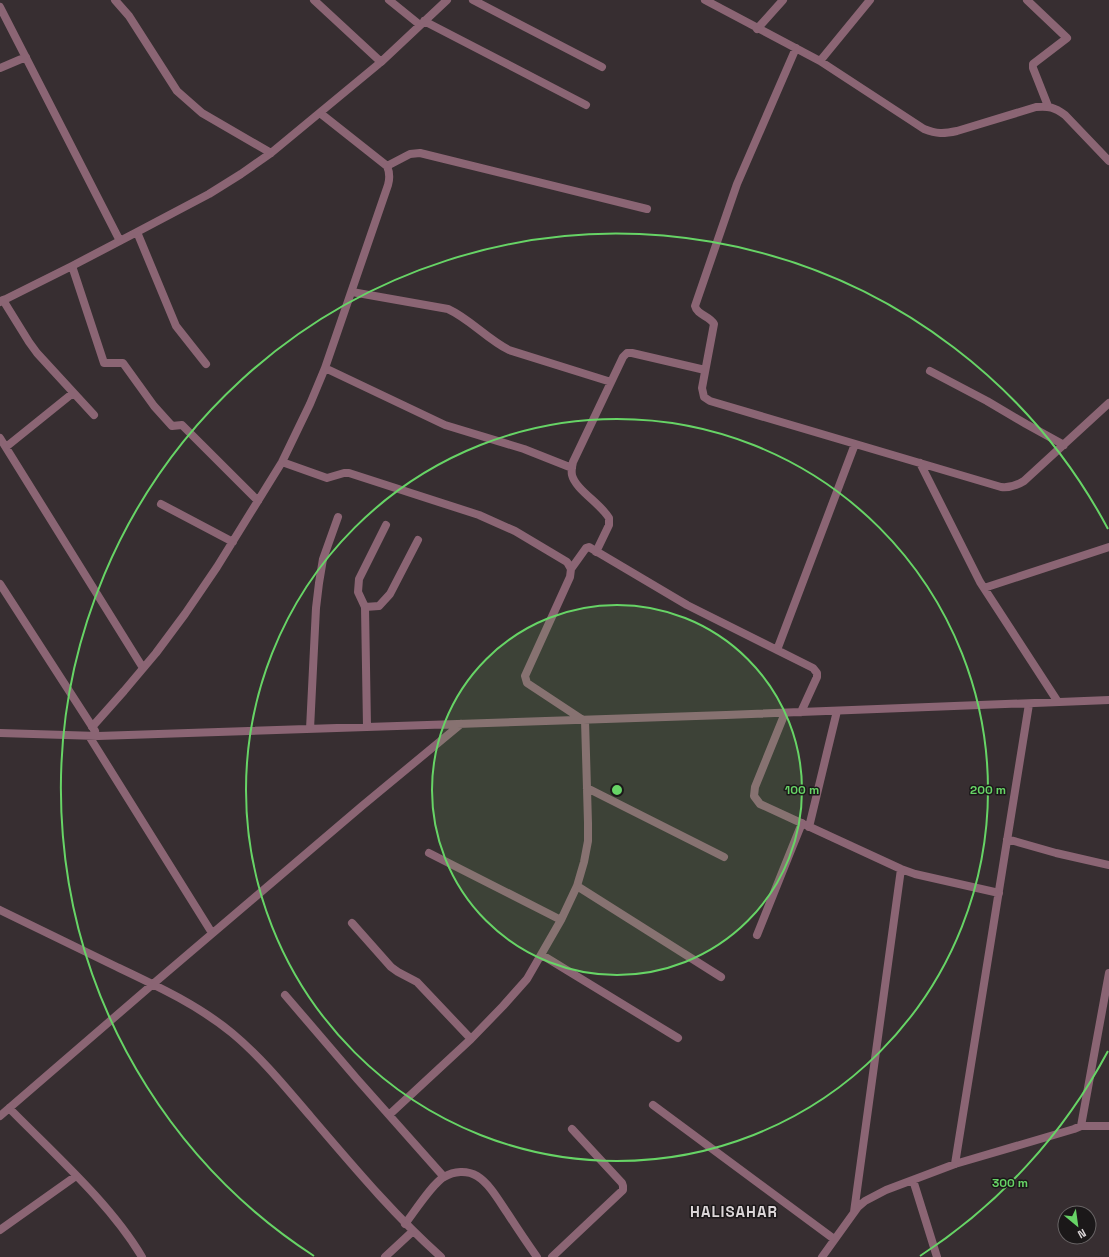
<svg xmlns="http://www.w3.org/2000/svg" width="1109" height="1257" font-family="'Space Grotesk',sans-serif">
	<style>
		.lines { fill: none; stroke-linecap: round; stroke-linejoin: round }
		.street { stroke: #8b6574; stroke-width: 8 }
		.ring { fill: none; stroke: #67d466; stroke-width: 2 }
		.labels { text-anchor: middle; stroke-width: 3; stroke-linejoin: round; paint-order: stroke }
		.district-label { font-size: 15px; font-weight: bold; letter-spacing: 1px; fill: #dbd6d8; stroke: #1b1819 }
		.centre { fill: #67d466; stroke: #1b1819; stroke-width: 2 }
		.ring-label { font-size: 12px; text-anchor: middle; font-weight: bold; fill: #67d466; stroke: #1b1819; stroke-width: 3; stroke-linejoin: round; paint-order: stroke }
	</style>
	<rect width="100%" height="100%" fill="#372e31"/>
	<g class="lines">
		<!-- street -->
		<path class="street" d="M115,0L129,16L177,91L202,113L271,153
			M314,0L381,62
			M389,0L420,25
			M473,0L602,67
			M705,0L820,61L924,129C937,134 943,134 957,131L1036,107C1049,106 1054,107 1065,115L1109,161
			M1027,0L1067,38L1033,64V68L1048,106
			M0,7L120,241
			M424,21L586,105
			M757,29L783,0
			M796,48L737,184L695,306C697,315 710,316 714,324L702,388L704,397L710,401L1001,487C1010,488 1016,486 1024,481L1109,403
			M820,61L870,0
			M0,68L26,57
			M387,166L410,154L420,153L647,209
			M137,232L176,326L206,364
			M72,266L104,363H123L154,406L172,426L182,425L258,501
			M352,292L448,309C470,319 487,339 509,350L611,382
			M3,300L29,342L37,353L94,415
			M0,302L72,266L137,232L209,194L241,174L271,153L381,62L447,0
			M325,368L445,425L524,449L572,468
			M930,371L987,401L1026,424L1064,445
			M0,438L143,668
			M6,447L73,393
			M282,462L327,478L344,473H349L479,515L515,531L567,562L571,569L570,577L525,676L527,683L583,720
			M920,463L980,582L1058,702
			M161,504L233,542
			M596,552L609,525V518C601,504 575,489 572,475C571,470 572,466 573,462L623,357L627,353H632L705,370
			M571,569L586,548L589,547L687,605L813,668L817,673V677L801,712
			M0,584L95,731
			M984,588L1109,547
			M365,607L379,606L390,594L418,540
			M777,650L855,444
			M785,713L755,787L754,796L760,804L901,869L915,874L999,893
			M92,727L124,691L156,653L185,614L217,567L282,462L310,404L325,368L388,185C390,178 390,173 387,166L320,113
			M367,727L365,607L358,592L359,579L386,525
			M310,729L316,608L319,583L323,559L338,517
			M0,733L98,736L726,715L1109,700
			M89,736L212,933
			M587,788L724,857
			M809,827L837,711
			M1007,839L1056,853L1109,865
			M429,853L561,920
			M577,886L721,977
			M0,910C39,929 78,948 117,967C157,986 198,1005 232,1033C262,1058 286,1088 311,1117C353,1166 393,1214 441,1257
			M352,923L391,967L398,972L417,982L471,1039
			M757,935L802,823
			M542,955L678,1038
			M285,995L357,1079L444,1177
			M653,1105L834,1239
			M9,1108C53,1153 110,1203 142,1257
			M389,1115L471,1039L503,1006L527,979L561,920L577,886L584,862L588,841V823L585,720
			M0,1116L153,984L362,806L461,724
			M1081,1126L1109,973
			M955,1164L1029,704
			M913,1180L937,1257
			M854,1212L901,869
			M405,1224C415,1211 432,1184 444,1177C454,1171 467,1170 477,1176C490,1184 499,1201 508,1214C517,1228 527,1243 537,1257
			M0,1230L76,1176
			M385,1257L413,1231
			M552,1257L623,1190V1186L622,1183L572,1129
			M822,1257L858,1207L865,1201L886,1190L955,1164L1074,1129L1081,1126H1109"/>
	</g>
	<!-- distance rings -->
	<circle cx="617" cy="790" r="185" fill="#67d466" fill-opacity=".12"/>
	<g class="ring">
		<circle cx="617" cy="790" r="185"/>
		<circle cx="617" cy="790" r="371"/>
		<path d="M1108 1051A556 556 0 0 1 920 1256M314 1256A556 556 0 1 1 1108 529"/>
	</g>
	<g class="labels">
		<!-- district labels -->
		<g class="district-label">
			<text x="734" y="1217">HALISAHAR</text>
		</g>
	</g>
	<circle cx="617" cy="790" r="6" class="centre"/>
	<g class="ring-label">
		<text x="802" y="794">100 m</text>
		<text x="988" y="794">200 m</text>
		<text x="1010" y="1187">300 m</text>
	</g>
	<!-- north arrow -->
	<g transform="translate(1077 1225) rotate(151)"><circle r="19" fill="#1b1819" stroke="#686465"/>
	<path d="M0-3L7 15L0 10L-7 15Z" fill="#67d466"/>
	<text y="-6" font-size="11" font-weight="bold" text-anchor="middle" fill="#dbd6d8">N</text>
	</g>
</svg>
